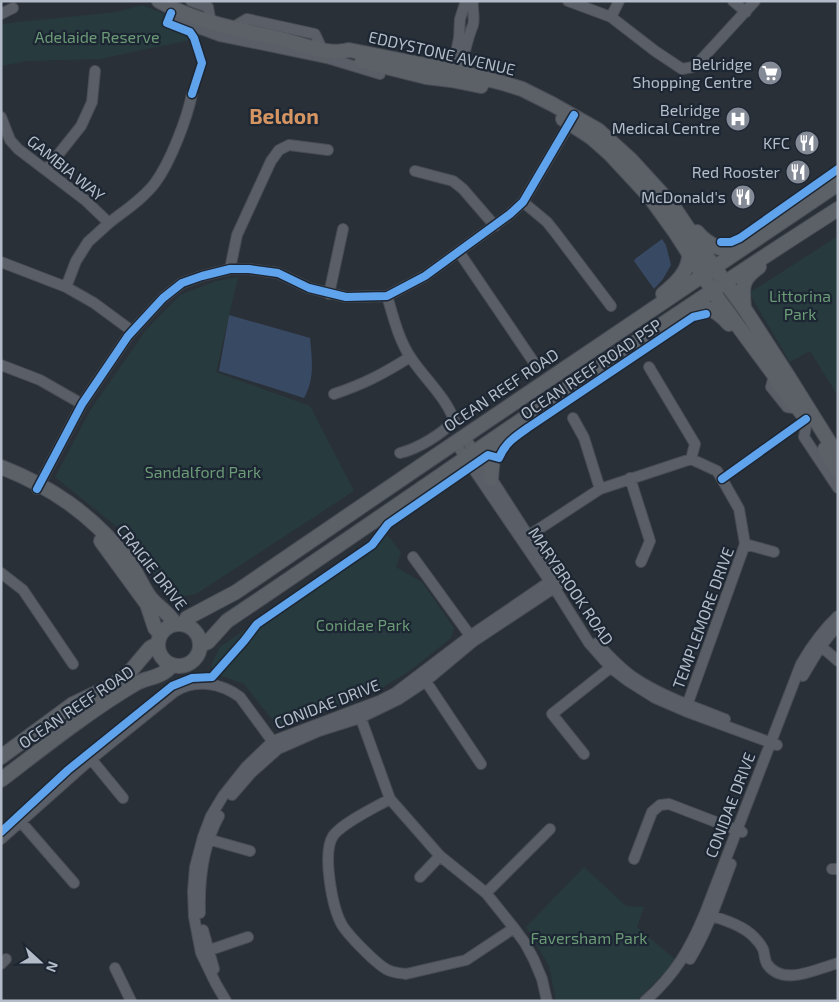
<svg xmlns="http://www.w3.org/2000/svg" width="839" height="1002" font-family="'Exo 2',sans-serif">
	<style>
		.green { fill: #273a3e }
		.water { fill: #384963 }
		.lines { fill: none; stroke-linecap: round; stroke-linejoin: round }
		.minor-casing { stroke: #484c53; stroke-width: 12 }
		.major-casing { stroke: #484c55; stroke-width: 16 }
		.minor { stroke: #5a5e66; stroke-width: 10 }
		.major { stroke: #5c6168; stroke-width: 14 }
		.cycleway-casing { stroke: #1d2633; stroke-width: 11 }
		.cycleway { stroke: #60a3ed; stroke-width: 8 }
		.labels { text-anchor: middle; stroke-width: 4.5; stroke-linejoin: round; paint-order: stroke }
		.park-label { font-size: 16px; fill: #6b9a76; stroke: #1d2633 }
		.street-label { font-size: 16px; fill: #b4bcc9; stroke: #1d2633 }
		.poi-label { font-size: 16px; fill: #b4bcc9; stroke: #1d2633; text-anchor: end }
		.district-label { font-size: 21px; font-weight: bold; fill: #d59563; stroke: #1d2633 }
	</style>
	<rect width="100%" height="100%" fill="#2a3038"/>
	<!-- green -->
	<path class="green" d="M142,5L211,32L185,41L100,59L27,61L1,66V24L117,12Z
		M838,236V396L810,351L790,362L749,293Z
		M238,277L216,372L310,406L354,491L196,594L171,599L126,534L55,477L91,409L146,330L180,295L216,281Z
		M385,532L401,552L396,567L422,582L454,628L451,638L411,670L377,691L284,726L275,723L244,684L214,673L211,666L220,647Z
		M584,867L626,906L644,907L637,927L677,961L636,1001H556L549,966L526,927Z"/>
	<!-- water -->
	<path class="water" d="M662,239L666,245L671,265L663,279L654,289L634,261L635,259Z
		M229,315L310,338C312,359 315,379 304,398L219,371Z"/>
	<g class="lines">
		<defs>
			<path id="minor" d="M191,1L208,7L211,23
				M568,1L611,17L655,51L682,69L693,67L700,61L755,1
				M733,1L746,12
				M177,11V17L182,22L220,36L327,58L380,74
				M1,14L13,8
				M611,17L619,1
				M232,28L247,19L315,34L322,49
				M451,76L459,38L460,19L466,1
				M459,78C463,59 466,42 473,25C475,19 472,8 473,1
				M1,117L10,140L18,149L85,200L109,223L88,242L76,261L66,287
				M46,170L81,126L92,102L95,71
				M415,171L453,181L463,189L495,226
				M523,202L547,222L555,232L611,306
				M109,223C124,211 143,199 155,183C170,163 187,119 192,94
				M459,252L535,364
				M1,262L66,287L94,303L132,331
				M230,269L237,235L271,161L279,150L289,145L328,150
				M329,294L343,229
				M387,296C393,316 399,341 411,358C425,379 445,396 454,420C443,434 417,449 400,453
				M1,365L40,380L82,404
				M649,367L695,444L691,459
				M774,376L771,387L787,407L799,409
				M334,394C364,384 383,374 410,357
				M573,418L584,438L600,489
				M807,421L804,437L838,488
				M464,436L558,582
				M455,442L557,592L589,643L611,668L628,681L655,698L685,711L777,745
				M630,478L650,541L641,562
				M37,489L82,404L128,336L163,298L182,283L202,276L230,269H249L278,273L309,288L346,297L387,296L425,276L510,214L523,202L572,119
				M522,540L600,489L691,459L717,471L722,479L739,509L745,544L685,711
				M745,544L774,552
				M413,557L474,641
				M1,573L23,590L73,664
				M816,642L838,661
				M597,643C608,655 620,668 633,677C661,696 694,707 725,719
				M803,676L821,646L838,625
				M423,677L481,764
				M359,713L390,799L440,856L486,893L514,928L525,943L534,960L542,979L547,1001
				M584,754L552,714L615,664
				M91,759L123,798
				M232,795L251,773L278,749L319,731L360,718L399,699L426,681L474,641L560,584
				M390,799C376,807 342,823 333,836C322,853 332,907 342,925C348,935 377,965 388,970C394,973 400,973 406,974L466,960L514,928
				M21,822L74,883
				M204,838L250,851
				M1,839L91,759L174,692C195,678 221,683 240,697L276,746
				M634,859L652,812L660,805L669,804L742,832
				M832,869H838
				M420,877L440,856
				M486,893L550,829
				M200,913C199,881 203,845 219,816
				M706,914C721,919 743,925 754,937C757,940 761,945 763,949C765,954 764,959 767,964C783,987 816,969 838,963
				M203,930L214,969
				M204,952L248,937
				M690,959C708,930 719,896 731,864
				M1,964L6,959
				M115,968L131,1001
				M226,1001L216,984L201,953L194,917L193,891L195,867L203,837L211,816L223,796L246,767L273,741L379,701L395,693L470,636L555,578
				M645,1001C675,975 690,949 705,913L801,664C811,647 823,630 838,616"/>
			<path id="major" d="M159,1C198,23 242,30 285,40C304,45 330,56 349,50L460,72L506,84L522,89L552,104L598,130L631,160L673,206L714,267L744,308L788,376L838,456
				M362,61L426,77L451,80L481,86
				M563,119L592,138L610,154L649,196L675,232L718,299L772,372L781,387L804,416
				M697,232C708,245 721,251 738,251
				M663,294C675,284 690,271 689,253
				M687,308C705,304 717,310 729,324
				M744,308C742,288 741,279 759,267
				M825,449L838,470
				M1,467C52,487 90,514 125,556C135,568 140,583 149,596C157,607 169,612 175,624
				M491,479L493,456L508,432
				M101,541L147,604L155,628L160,634
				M158 645a21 21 0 1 1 42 0a21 21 0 1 1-42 0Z
				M184,624L187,618L236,592C436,455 637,319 838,184
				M200,645L208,642L227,621C431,484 631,341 838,209
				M1,757L73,704L113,685L128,674L150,648L157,644
				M1,780C44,747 88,712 135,684C147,677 162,678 171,666"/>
		</defs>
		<!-- minor casing -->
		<use href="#minor" class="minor-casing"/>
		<!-- major casing -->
		<use href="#major" class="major-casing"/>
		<!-- minor -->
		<use href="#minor" class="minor"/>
		<!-- major -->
		<use href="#major" class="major"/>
		<defs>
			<path id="cycleway" d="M171,13L167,23L190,32L194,38L202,63L192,94
				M721,242H731L740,238L838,169
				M722,479L806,419
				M37,489L82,404L128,336L163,298L182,283L202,276L230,269H249L278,273L309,288L346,297L387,296L425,276L510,214L523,202L574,115
				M1,832L68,770L172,686L192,678L212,677L244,641L257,624L372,545L388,524L488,455L499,458C505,443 516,436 529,427L693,317L706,314"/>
		</defs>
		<!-- cycleway casing -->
		<use href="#cycleway" class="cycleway-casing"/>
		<!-- cycleway -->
		<use href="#cycleway" class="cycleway"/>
	</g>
	<!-- icons -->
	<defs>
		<symbol id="supermarket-disc" viewBox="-11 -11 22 22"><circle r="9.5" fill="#848b96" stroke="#1d2633"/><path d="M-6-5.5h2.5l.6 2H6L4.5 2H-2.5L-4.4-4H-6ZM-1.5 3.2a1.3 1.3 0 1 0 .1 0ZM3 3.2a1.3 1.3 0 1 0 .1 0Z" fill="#fff"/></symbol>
		<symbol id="hospital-disc" viewBox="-11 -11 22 22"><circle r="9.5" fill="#848b96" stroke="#1d2633"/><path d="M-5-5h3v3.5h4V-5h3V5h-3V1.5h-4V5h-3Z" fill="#fff"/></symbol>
		<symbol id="restaurant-disc" viewBox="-11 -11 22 22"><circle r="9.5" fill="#848b96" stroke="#1d2633"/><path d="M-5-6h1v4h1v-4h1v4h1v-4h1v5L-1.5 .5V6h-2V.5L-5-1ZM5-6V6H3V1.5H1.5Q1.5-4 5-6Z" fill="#fff"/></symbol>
	</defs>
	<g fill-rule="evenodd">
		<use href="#supermarket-disc" x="756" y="59" width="28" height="28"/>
		<use href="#hospital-disc" x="724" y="105" width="28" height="28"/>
		<use href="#restaurant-disc" x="793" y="129" width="28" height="28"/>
		<use href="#restaurant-disc" x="784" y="158" width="28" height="28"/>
		<use href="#restaurant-disc" x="729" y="183" width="28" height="28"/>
	</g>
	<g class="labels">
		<!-- park labels -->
		<g class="park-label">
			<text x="97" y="43">Adelaide Reserve</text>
			<text x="800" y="302">Littorina<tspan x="800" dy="18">Park</tspan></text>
			<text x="203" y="478">Sandalford Park</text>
			<text x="363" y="631">Conidae Park</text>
			<text x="589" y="944">Faversham Park</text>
		</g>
		<!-- street labels -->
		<g class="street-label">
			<text transform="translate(442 53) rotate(13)" y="6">EDDYSTONE AVENUE</text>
			<text transform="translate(66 168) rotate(39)" y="6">GAMBIA WAY</text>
			<text transform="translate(591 369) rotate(-34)" y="6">OCEAN REEF ROAD PSP</text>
			<text transform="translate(501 390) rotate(-34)" y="6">OCEAN REEF ROAD</text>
			<text transform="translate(152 567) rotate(52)" y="6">CRAIGIE DRIVE</text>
			<text transform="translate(571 586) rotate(56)" y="6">MARYBROOK ROAD</text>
			<text transform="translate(703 618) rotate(-70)" y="6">TEMPLEMORE DRIVE</text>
			<text transform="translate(327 704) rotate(-21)" y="6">CONIDAE DRIVE</text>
			<text transform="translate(76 707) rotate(-34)" y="6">OCEAN REEF ROAD</text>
			<text transform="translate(730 805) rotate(-69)" y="6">CONIDAE DRIVE</text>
		</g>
		<!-- poi labels -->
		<g class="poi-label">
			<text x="752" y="70">Belridge<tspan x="752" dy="18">Shopping Centre</tspan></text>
			<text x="720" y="116">Belridge<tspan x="720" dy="18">Medical Centre</tspan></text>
			<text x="790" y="149">KFC</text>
			<text x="780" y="178">Red Rooster</text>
			<text x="726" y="203">McDonald's</text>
		</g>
		<!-- district labels -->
		<g class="district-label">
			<text x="284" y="124">Beldon</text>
		</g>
	</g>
	<!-- border -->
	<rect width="839" height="1002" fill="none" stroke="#b4bcc9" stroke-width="5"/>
	<!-- north arrow -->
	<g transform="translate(40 962) rotate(111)" stroke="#1d2633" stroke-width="4" paint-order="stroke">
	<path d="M0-4L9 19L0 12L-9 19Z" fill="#b4bcc9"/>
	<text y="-8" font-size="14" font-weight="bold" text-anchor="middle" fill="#b4bcc9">N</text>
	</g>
</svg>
